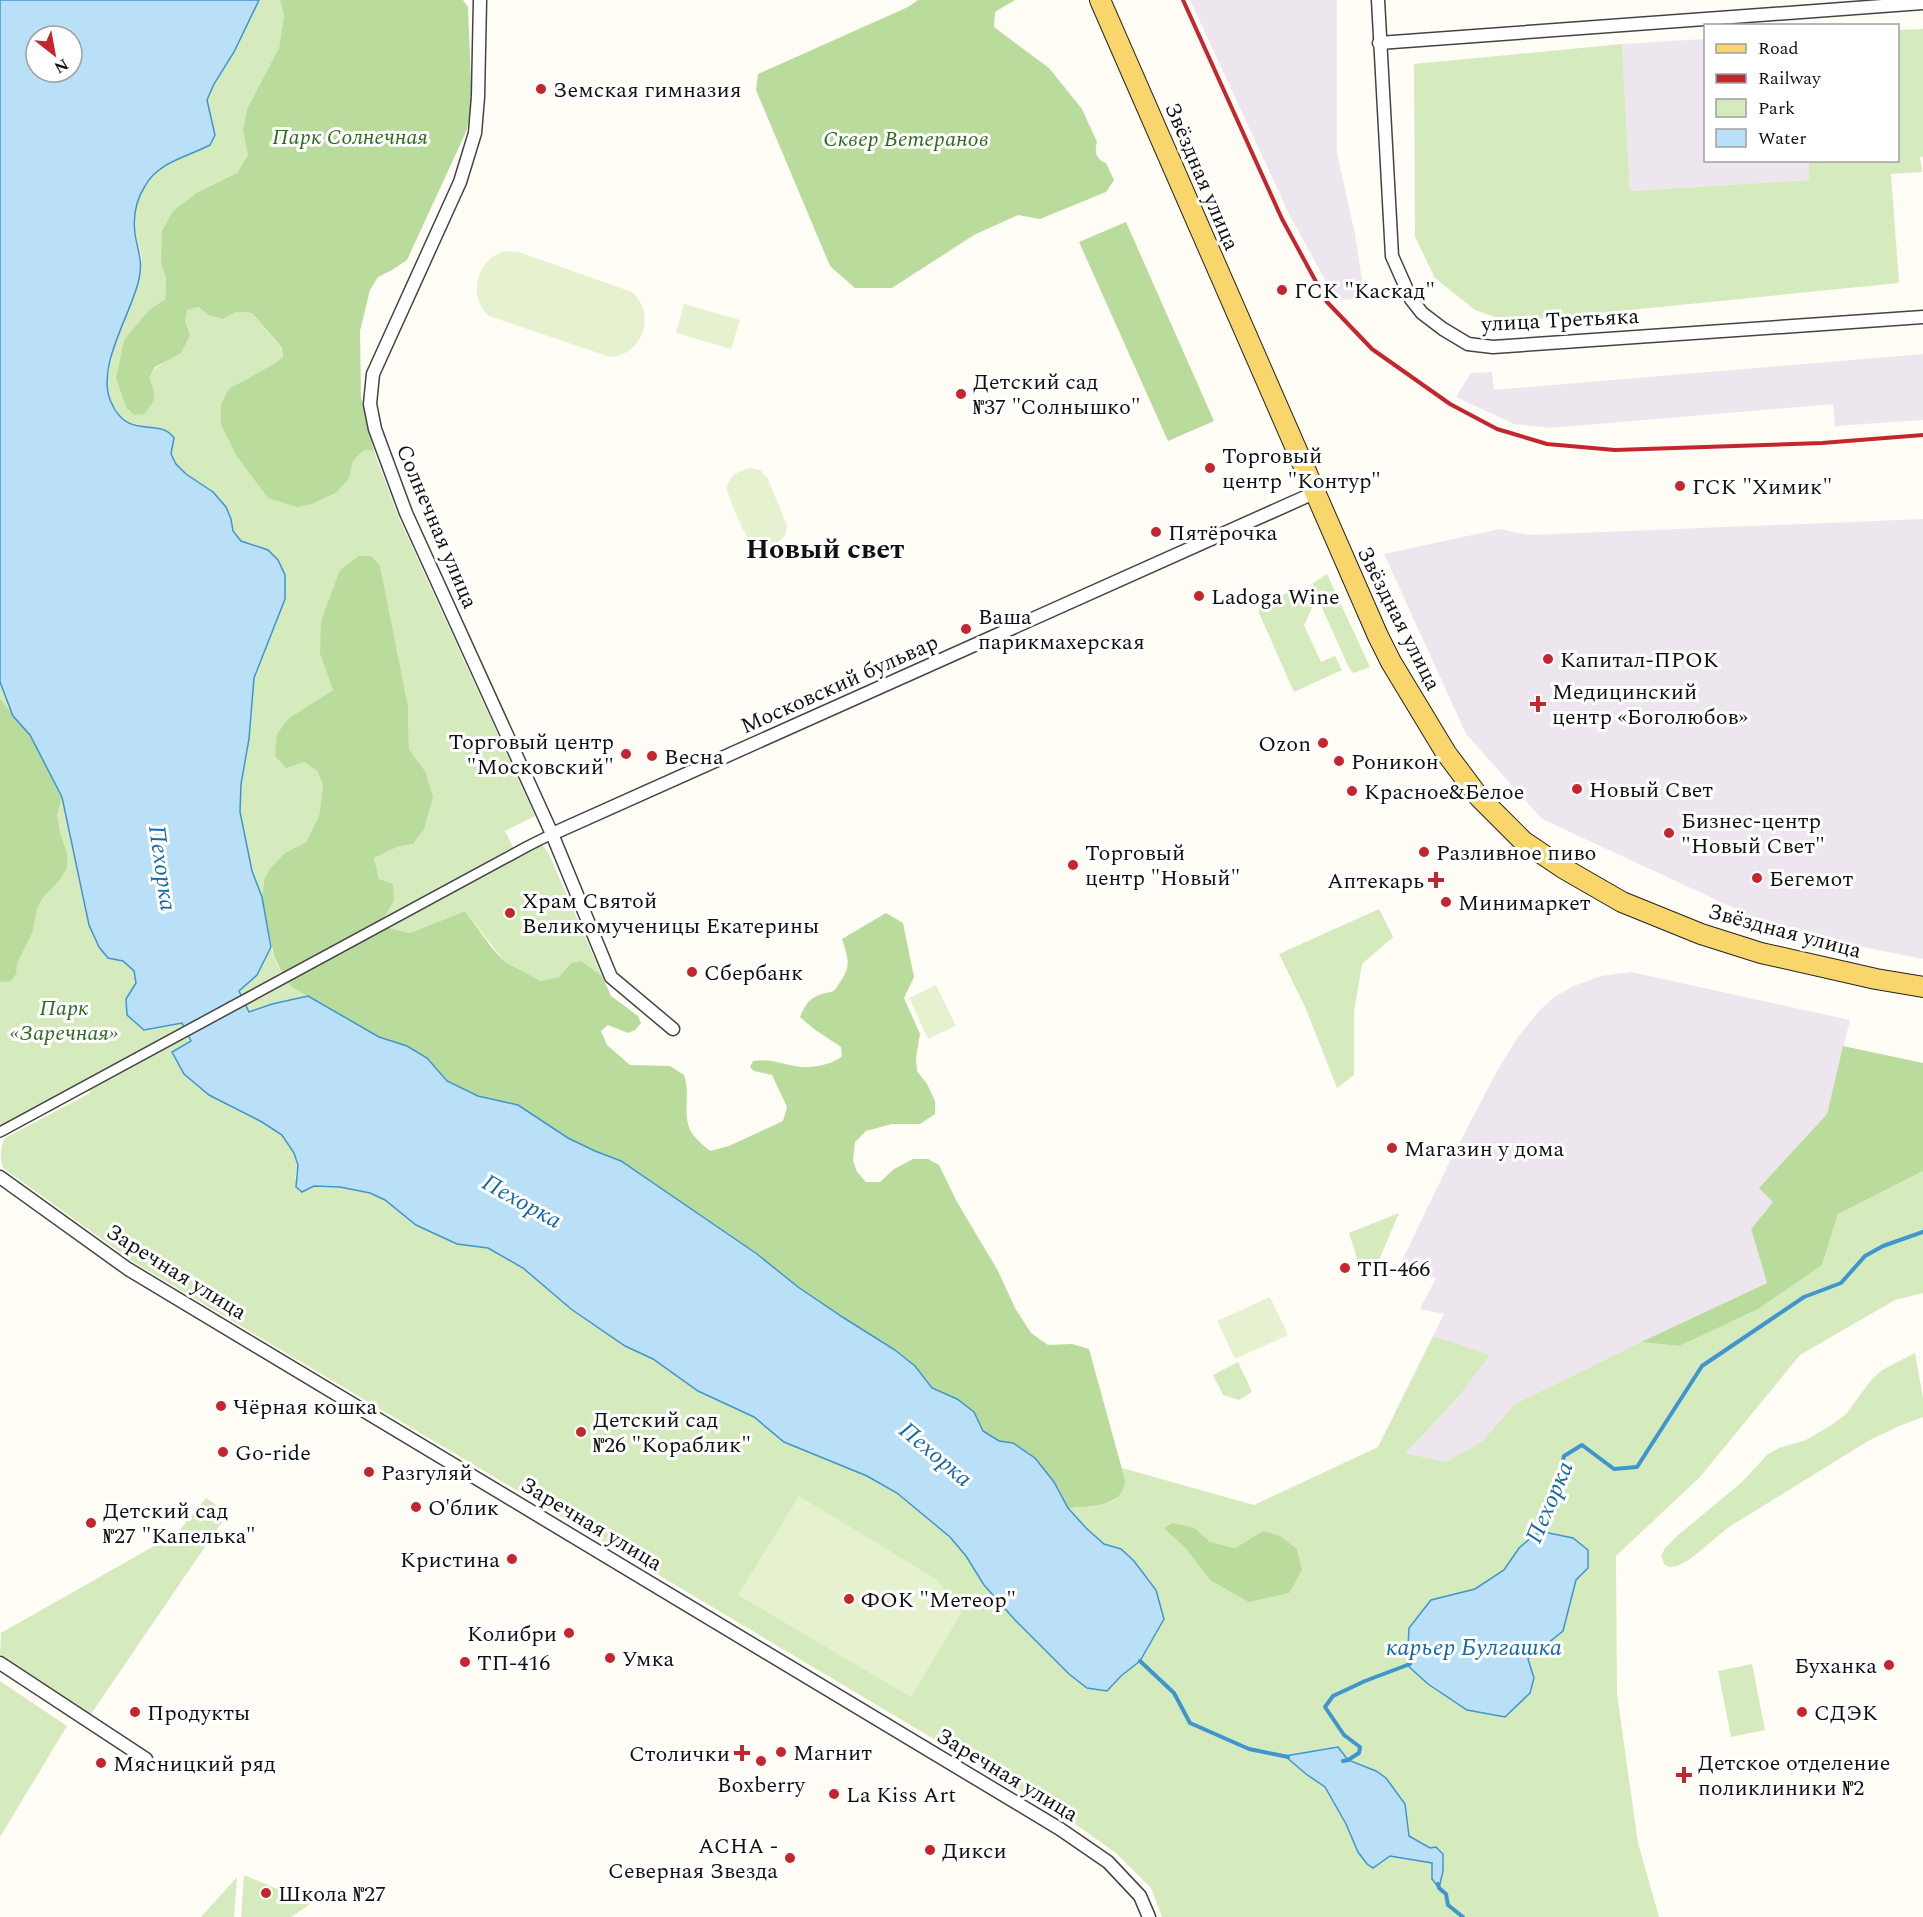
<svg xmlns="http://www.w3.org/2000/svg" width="1923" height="1917" font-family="Spectral,serif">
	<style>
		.industrial { fill: #eee6ef }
		.green { fill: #d5ebbd; fill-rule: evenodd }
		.forest { fill: #b9dc9c }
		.pitch { fill: #e6f2cf }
		.water { fill: #b9e0f7; stroke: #3f96cf; stroke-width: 1.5; fill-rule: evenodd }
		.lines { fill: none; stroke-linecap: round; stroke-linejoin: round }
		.stream { stroke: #3f96cf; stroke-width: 4 }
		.pedestrian-casing { stroke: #444; stroke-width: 12 }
		.minor-casing { stroke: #444; stroke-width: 15 }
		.primary-casing { stroke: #222; stroke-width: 22 }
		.pedestrian { stroke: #fff; stroke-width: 9 }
		.minor { stroke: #fff; stroke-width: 12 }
		.primary { stroke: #f9d66b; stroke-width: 20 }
		.rail { stroke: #c4262e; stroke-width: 4 }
		.poi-dot { fill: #c4262e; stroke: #fff; stroke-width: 2 }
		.labels { text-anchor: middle; stroke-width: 6; stroke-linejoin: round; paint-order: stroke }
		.poi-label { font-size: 22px; fill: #111; stroke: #fff; text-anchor: start }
		.park-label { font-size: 22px; font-style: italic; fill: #2f6b1f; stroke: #fff }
		.street-label { font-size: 22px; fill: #111; stroke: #fff }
		.water-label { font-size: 24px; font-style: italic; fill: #1768a6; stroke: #fff }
		.district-label { font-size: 28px; font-weight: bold; fill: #111; stroke: #fff }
	</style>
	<rect width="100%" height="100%" fill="#fffdf5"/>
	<!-- industrial -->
	<path class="industrial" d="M1190,0H1337V153L1355,234L1365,299L1336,300L1289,214Z
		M1705,39L1706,160L1809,161L1810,180L1630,191L1622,44Z
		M1923,354V420L1835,426L1833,404L1550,428L1514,424L1456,397L1471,373L1492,372L1494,390Z
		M1923,519V959L1783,931L1542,819L1466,734L1384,554L1500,529L1529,535Z
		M1631,972L1850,1020L1827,1114L1760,1188L1773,1202L1751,1229L1767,1283L1641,1342L1515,1404L1482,1441L1446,1462L1406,1453L1460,1395L1489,1356L1433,1336L1444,1314L1420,1309L1436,1278L1398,1269L1448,1165L1498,1069L1518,1037L1538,1012L1554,997L1574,986L1601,976Z"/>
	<!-- green -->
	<path class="green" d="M259,0H280L284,16L279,49L247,109L243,129L249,155L237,173L198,192L161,264L166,278L165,299L149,310V378C156,365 157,369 166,360C173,353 185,321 187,310L199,307L208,315L223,319L236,312L252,313L282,349L283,358L274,364L349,478L353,461L364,450L374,451L399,518L535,816L505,831L513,847L384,918L394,901L379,879L374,858L397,847L413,844L425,771L409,749L408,706L380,567L320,654L333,690L289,718L304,762L317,771L323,785L319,816L306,842L285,853L264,881L262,897L252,871L240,812L241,784L249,739L254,678L285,599L268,550L241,541L233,531L231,519L213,492L186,474L176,464L171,454L174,438L159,428L137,427L122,419L110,401L107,381L115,340L139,281L142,258L135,233L136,205L145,184L163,166L210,145L215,135L207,100L214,84L234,52Z
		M1923,29V157H1920L1922,172L1891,174L1899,283L1509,322L1475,310L1435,278L1415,237L1414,64L1622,44L1630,191L1809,180V161L1898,160V30Z
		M1327,574L1370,667L1354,673L1350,670L1313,588V583Z
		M1297,588H1302L1313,606L1304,625L1321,662L1335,656L1342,670L1294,692L1259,613V608L1263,604Z
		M0,682L13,716L62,797L89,925L98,947L108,958L123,961L134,971L136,983L126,999L144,1030L182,1023L192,1041L262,1122L282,1135L294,1153L298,1165L295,1178L302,1191L314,1186L340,1187L370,1193L385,1200L416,1225L457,1244L488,1248L523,1268L571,1309L625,1346L653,1359L698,1391L754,1417L784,1442L867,1476L897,1493L950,1537L966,1556L984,1585L1015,1620L1069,1673L1107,1691L1121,1676L1140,1661L1121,1549L1104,1544L1086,1528L1068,1508L1095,1506L1114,1501L1125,1480L1122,1468L1254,1505L1378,1447L1433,1336L1490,1355L1460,1395L1406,1453L1446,1462L1482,1441L1515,1404L1641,1342L1679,1346L1822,1265L1838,1214L1923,1171V1293L1895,1300L1800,1355L1700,1477L1616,1556L1617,1694L1638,1843L1659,1917H1162L1151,1888L1116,1853L1068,1819L135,1263L3,1168C0,1158 0,1147 5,1138L90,1093L84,1081L0,1126ZM1164,1528H1195L1210,1542L1235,1548L1263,1531L1210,1580L1186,1549ZM1519,1548L1588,1568L1576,1579L1563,1631L1528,1659L1534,1678L1408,1665L1409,1654L1431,1600L1475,1589L1504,1570ZM1286,1757L1348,1760L1376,1771L1386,1778L1405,1804L1409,1836L1430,1848L1439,1887L1432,1879V1863L1390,1856L1382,1862L1358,1852L1346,1824L1325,1787L1306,1774Z
		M542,844L549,854L602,976L581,961L571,963L559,977L541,981L505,962L465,911L410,933L389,928Z
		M1379,909L1393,937L1362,964L1354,1012V1075L1337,1088L1306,1009L1279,954Z
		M271,947C278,972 286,983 308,996L272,1004L249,1012L238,991L257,975Z
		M1399,1213L1379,1260L1361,1271L1349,1233Z
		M1915,1353L1923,1398V1417L1899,1426L1868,1441L1729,1527L1689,1560L1677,1566L1669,1567L1664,1564L1661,1556L1665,1548L1678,1535L1741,1483L1768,1454L1779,1448L1806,1440L1833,1424L1846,1414L1872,1379L1882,1370Z
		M1238,1362L1252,1392L1239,1400L1223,1395L1213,1375Z
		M206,1498L228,1513L91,1714L0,1654L1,1633L177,1533Z
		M1752,1664L1765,1730L1731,1737L1718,1671Z
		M0,1681L67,1726L0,1837Z
		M244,1875L282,1891L309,1905L291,1917H241Z
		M237,1877L234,1917H201Z"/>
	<!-- forest -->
	<path class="forest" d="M280,0H463L468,7L472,108L466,132L407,260L392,270L378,277L370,290L360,331L361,397L374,451L364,450L353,461L349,478L337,492L312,504L297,507L268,498L236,455L221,424V404L229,389L274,364L283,357L282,348L252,313L236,312L223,319L208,315L199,307L187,310L185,322L190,335L181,353L155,367L149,378C156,395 157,399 144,414L134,415L126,407L116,378L124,340L149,310L165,299L166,278L161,264L162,231L173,211L198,192L237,173L248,155L243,129L247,109L279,48L284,16Z
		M918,0H1015L995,12L994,27L1049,68L1082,109L1097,142C1094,151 1096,160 1106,163L1114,180L1106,192L1040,219L1018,215L974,235L892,288H855L830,266L756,90L758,74L908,7Z
		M1126,222L1214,421L1168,441L1079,242Z
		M359,556H371L380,566L408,706L409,749L425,771L433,797L424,829L413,844L397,847L374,858L379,879L393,884L394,901L384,918L389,928L410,933L465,911L492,948L505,962L541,981L559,977L571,963L581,961L602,976L611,996L638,1016L641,1023L635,1030L628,1033L608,1025L601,1031L607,1045L630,1065L670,1066L684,1075C690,1092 684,1108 688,1124C690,1135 702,1144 710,1151L729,1146L783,1121L787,1107L772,1075L754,1071L750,1067L753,1061C771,1058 784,1065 801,1067C812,1068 835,1064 842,1056L841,1047L814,1029L800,1017C809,997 813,996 834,991C850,968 851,966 842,939L886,913L903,923L914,977L904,998L920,1034L916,1058L917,1071L927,1084L935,1101V1114L920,1124H892L866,1131L855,1142L853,1160L857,1172L866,1182H880L894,1169L913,1159H928L939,1165L957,1202L998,1271L1015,1308L1031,1333L1048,1345L1072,1344L1089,1349L1125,1480C1124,1508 1089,1506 1068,1508L1054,1482L1013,1443L999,1441L983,1431L974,1412L957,1399L932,1388L915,1366L895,1350L844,1318L798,1287L757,1254L621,1161L595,1151L568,1138L518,1105L478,1096L447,1081L427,1058L407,1046L379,1037L292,987L281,971L274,956L262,897L264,881L269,870L285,853L306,842L319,816L323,785L317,771L304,762L286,768L275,756L277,734L289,718L333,690L320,654L321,621L340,570Z
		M0,699L30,735L62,797L57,815L60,833L67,853V868L61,878L42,899L37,909L32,933L17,963L16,974L11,981L0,982Z
		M1843,1046L1923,1063V1171L1838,1214L1822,1265L1758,1309L1679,1346L1641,1342L1767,1283L1751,1229L1773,1202L1759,1188L1827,1114Z
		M1173,1523L1195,1528L1210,1542L1235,1548L1263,1531L1280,1536L1297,1549L1302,1570L1289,1593L1249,1602L1210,1580L1186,1549L1164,1528Z"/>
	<!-- pitch -->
	<path class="pitch" d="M504,251L519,252L632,292C657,314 643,355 610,357L489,316C467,297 476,260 504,251Z
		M684,304L740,320L731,349L676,333Z
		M750,468L760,470L767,477L787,525C787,535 783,540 774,544C768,546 762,548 755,545C745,540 730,501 727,489C728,476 738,471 750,468Z
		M936,985L956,1026L928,1039L909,998Z
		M1270,1297L1288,1335L1235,1359L1217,1321Z
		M799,1496L936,1579L962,1612L911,1697L738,1595Z"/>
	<!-- water -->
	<path class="water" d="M0,0H259L234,52L214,84L207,100L215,135L210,145C187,157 158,162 145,186C136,200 133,218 135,234C138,253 143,259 139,279C132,313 95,367 111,402C128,442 159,416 174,438L171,454L176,464L186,474L213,492L226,507L231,519L233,531L241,541L268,550L278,560L285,575V599L254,678L249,739L241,784L240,812L252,871L262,897L271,947L257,975L239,991L249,1012L272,1004L308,996L379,1037L407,1046L427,1058L447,1081L478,1096L518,1105L568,1138L595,1151L621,1161L757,1254L798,1287L844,1318L895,1350L915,1366L932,1388L957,1399L974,1412L983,1431L999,1441L1013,1443L1035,1458L1054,1482L1068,1508L1086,1528L1104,1544L1121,1549L1134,1561L1156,1590L1164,1619L1140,1661L1121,1676L1107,1691L1087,1688L1069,1674L1015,1620L984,1585L966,1556L950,1537L897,1493L867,1476L784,1442L754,1417L698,1391L653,1359L625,1346L571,1309L523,1268L488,1248L457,1244L416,1225L385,1200L370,1193L340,1187L314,1186L302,1192L296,1187L298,1165L294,1153L282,1135L262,1122L209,1095L184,1074L172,1052L191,1041L182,1023L144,1030L127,1015L126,999L136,983L134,971L123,961L108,958L99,947L89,925L62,797L30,735L13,716L0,682ZM36,36H72V72H36Z
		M1539,1531L1573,1538L1588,1550V1568L1576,1580L1563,1631L1528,1659L1534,1678L1530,1693L1505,1717L1467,1710L1428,1684L1407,1665L1409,1628L1431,1600L1475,1589L1504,1570L1519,1548Z
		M1338,1747L1348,1760L1376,1771L1386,1778L1405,1804L1409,1836L1430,1848L1436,1847L1443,1854V1871L1439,1888L1432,1879V1863L1390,1856L1373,1868L1367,1864L1358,1852L1346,1824L1325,1787L1306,1774L1285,1756Z"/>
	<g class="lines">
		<!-- stream -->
		<path class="stream" d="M1538,1533L1551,1508L1564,1456L1582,1445L1614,1469L1637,1467L1702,1366L1804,1297L1841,1283L1865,1256L1883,1246L1923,1232
			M1140,1661L1174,1693L1190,1723L1249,1749L1288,1757
			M1343,1761L1348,1760L1359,1753L1360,1747L1344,1735L1325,1707L1333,1696L1365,1681L1410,1664
			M1438,1884L1439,1888L1446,1894L1448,1905L1463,1917"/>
		<defs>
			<path id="pedestrian" d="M0,1132L528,846L552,834"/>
			<path id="minor" d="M480,0L478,97L475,133L460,182L373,374L370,404L375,429L406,513L552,834L611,977L673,1029
				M1378,0L1392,256L1411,299L1422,313L1443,329L1468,344L1493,347L1923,317
				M1379,43L1923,3
				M552,834L1314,493
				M0,1177L128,1269L1060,1829L1108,1862L1140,1896L1149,1917
				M0,1663L146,1759"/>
			<path id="primary" d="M1100,0L1378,636L1391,662L1446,753L1479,797L1523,841L1563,868L1622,902L1701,934L1761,953L1876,979L1923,987"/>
		</defs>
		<!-- pedestrian casing -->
		<use href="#pedestrian" class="pedestrian-casing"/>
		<!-- minor casing -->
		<use href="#minor" class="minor-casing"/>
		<!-- primary casing -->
		<use href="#primary" class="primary-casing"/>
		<!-- pedestrian -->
		<use href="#pedestrian" class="pedestrian"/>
		<!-- minor -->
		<use href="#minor" class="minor"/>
		<!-- primary -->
		<use href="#primary" class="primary"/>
		<!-- rail -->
		<path class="rail" d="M1183,0L1282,219L1327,302L1372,349L1450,404L1497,429L1547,444L1615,450L1822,443L1923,435"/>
	</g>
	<!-- markers -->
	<g class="poi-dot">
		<circle cx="541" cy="89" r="6"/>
		<circle cx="1282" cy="290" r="6"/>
		<circle cx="961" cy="394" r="6"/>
		<circle cx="1210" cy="468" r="6"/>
		<circle cx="1680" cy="486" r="6"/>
		<circle cx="1156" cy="532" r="6"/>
		<circle cx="1199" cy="596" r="6"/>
		<circle cx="966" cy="629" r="6"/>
		<circle cx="1548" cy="659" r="6"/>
		<path d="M1535 695h6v6h6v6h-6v6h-6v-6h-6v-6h6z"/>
		<circle cx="1323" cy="743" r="6"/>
		<circle cx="626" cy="754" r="6"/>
		<circle cx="652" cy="756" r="6"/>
		<circle cx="1339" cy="761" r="6"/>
		<circle cx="1577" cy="789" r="6"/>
		<circle cx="1352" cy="791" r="6"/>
		<circle cx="1669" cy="833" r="6"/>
		<circle cx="1424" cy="852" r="6"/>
		<circle cx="1073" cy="865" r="6"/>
		<circle cx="1757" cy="878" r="6"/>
		<path d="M1433 871h6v6h6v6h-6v6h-6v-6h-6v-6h6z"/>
		<circle cx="1446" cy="902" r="6"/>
		<circle cx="510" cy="913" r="6"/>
		<circle cx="692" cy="972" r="6"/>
		<circle cx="1392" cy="1148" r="6"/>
		<circle cx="1345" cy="1268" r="6"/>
		<circle cx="221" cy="1406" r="6"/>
		<circle cx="581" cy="1432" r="6"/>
		<circle cx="223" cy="1452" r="6"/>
		<circle cx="369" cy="1472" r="6"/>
		<circle cx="416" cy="1507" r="6"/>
		<circle cx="91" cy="1523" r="6"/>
		<circle cx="512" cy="1559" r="6"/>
		<circle cx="849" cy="1599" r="6"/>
		<circle cx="569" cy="1633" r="6"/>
		<circle cx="610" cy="1658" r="6"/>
		<circle cx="465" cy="1662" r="6"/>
		<circle cx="1889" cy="1665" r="6"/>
		<circle cx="135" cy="1712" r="6"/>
		<circle cx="1802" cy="1712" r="6"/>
		<circle cx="781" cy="1752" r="6"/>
		<path d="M739 1744h6v6h6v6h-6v6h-6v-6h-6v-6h6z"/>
		<circle cx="761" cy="1761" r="6"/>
		<circle cx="101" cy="1763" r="6"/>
		<path d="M1681 1766h6v6h6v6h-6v6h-6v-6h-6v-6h6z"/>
		<circle cx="834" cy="1794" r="6"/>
		<circle cx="930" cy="1850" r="6"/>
		<circle cx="790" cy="1858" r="6"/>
		<circle cx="266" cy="1893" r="6"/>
	</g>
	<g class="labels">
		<!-- poi labels -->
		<g class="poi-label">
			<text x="553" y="97">Земская гимназия</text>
			<text x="1294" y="298">ГСК "Каскад"</text>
			<text x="973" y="389">Детский сад<tspan x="973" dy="25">№37 "Солнышко"</tspan></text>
			<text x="1222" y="463">Торговый<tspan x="1222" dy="25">центр "Контур"</tspan></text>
			<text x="1692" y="494">ГСК "Химик"</text>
			<text x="1168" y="540">Пятёрочка</text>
			<text x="1211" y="604">Ladoga Wine</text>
			<text x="978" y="624">Ваша<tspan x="978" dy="25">парикмахерская</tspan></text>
			<text x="1560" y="667">Капитал-ПРОК</text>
			<text x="1552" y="699">Медицинский<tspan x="1552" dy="25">центр «Боголюбов»</tspan></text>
			<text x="614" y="749" text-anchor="end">Торговый центр<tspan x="614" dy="25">"Московский"</tspan></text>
			<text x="1311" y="751" text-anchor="end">Ozon</text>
			<text x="664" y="764">Весна</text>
			<text x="1351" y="769">Роникон</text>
			<text x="1589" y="797">Новый Свет</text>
			<text x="1364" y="799">Красное&amp;Белое</text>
			<text x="1681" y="828">Бизнес-центр<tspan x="1681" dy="25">"Новый Свет"</tspan></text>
			<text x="1085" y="860">Торговый<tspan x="1085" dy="25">центр "Новый"</tspan></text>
			<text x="1436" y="860">Разливное пиво</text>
			<text x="1769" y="886">Бегемот</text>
			<text x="1424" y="888" text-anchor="end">Аптекарь</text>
			<text x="522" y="908">Храм Святой<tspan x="522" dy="25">Великомученицы Екатерины</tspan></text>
			<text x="1458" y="910">Минимаркет</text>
			<text x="704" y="980">Сбербанк</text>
			<text x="1404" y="1156">Магазин у дома</text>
			<text x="1357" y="1276">ТП-466</text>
			<text x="233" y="1414">Чёрная кошка</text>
			<text x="593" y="1427">Детский сад<tspan x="593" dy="25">№26 "Кораблик"</tspan></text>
			<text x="235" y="1460">Go-ride</text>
			<text x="381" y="1480">Разгуляй</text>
			<text x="428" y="1515">О'блик</text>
			<text x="103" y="1518">Детский сад<tspan x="103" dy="25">№27 "Капелька"</tspan></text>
			<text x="500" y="1567" text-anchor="end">Кристина</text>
			<text x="861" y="1607">ФОК "Метеор"</text>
			<text x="557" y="1641" text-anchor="end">Колибри</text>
			<text x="622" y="1666">Умка</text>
			<text x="477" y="1670">ТП-416</text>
			<text x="1877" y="1673" text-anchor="end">Буханка</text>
			<text x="147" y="1720">Продукты</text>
			<text x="1814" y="1720">СДЭК</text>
			<text x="793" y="1760">Магнит</text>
			<text x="730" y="1761" text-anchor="end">Столички</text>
			<text x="1698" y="1770">Детское отделение<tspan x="1698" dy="25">поликлиники №2</tspan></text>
			<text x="113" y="1771">Мясницкий ряд</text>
			<text x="761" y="1792" text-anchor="middle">Boxberry</text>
			<text x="846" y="1802">La Kiss Art</text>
			<text x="778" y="1853" text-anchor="end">АСНА -<tspan x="778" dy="25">Северная Звезда</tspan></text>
			<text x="942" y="1858">Дикси</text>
			<text x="278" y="1901">Школа №27</text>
		</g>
		<!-- park labels -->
		<g class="park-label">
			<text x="350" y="144">Парк Солнечная</text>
			<text x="906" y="146">Сквер Ветеранов</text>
			<text x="64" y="1015">Парк<tspan x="64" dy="25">«Заречная»</tspan></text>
		</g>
		<!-- street labels -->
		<g class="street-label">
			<text transform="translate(1203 176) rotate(67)" y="8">Звёздная улица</text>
			<text transform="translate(1560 319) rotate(-3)" y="8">улица Третьяка</text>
			<text transform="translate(438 526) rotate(67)" y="8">Солнечная улица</text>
			<text transform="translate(1400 618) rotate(63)" y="8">Звёздная улица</text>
			<text transform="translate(839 683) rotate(-24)" y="8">Московский бульвар</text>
			<text transform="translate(1785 930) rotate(15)" y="8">Звёздная улица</text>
			<text transform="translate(177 1271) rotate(32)" y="8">Заречная улица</text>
			<text transform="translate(592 1523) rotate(31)" y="8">Заречная улица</text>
			<text transform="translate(1008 1774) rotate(31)" y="8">Заречная улица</text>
		</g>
		<!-- water labels -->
		<g class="water-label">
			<text transform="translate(163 868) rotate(82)" y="8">Пехорка</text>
			<text transform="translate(522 1201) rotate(29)" y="8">Пехорка</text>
			<text transform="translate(936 1454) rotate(40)" y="8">Пехорка</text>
			<text transform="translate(1549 1502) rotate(-67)" y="8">Пехорка</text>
			<text x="1474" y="1655">карьер Булгашка</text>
		</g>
		<!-- district labels -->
		<g class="district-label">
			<text x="825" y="558">Новый свет</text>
		</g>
	</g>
	<!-- legend -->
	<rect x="1704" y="24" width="195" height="138" fill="#ffffff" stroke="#a0a0a0" stroke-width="1.5"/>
	<rect x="1716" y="44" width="30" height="9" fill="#f9d66b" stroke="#a0a0a0" stroke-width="1.5"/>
	<text x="1758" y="54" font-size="18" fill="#111111">Road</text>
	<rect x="1716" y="74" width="30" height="9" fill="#c4262e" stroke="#a0a0a0" stroke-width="1.5"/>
	<text x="1758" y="84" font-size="18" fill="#111111">Railway</text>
	<rect x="1716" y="99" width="30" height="18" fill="#d5ebbd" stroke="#a0a0a0" stroke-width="1.5"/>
	<text x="1758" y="114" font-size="18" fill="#111111">Park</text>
	<rect x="1716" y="129" width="30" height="18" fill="#b9e0f7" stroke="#a0a0a0" stroke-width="1.5"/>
	<text x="1758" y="144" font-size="18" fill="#111111">Water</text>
	<!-- north arrow -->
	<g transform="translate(54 54) rotate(149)"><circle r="28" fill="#ffffff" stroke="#a0a0a0" stroke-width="1.5"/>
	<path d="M0-4.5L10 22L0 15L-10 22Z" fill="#c4262e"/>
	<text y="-9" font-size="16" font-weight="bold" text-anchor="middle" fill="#111111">N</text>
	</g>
</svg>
